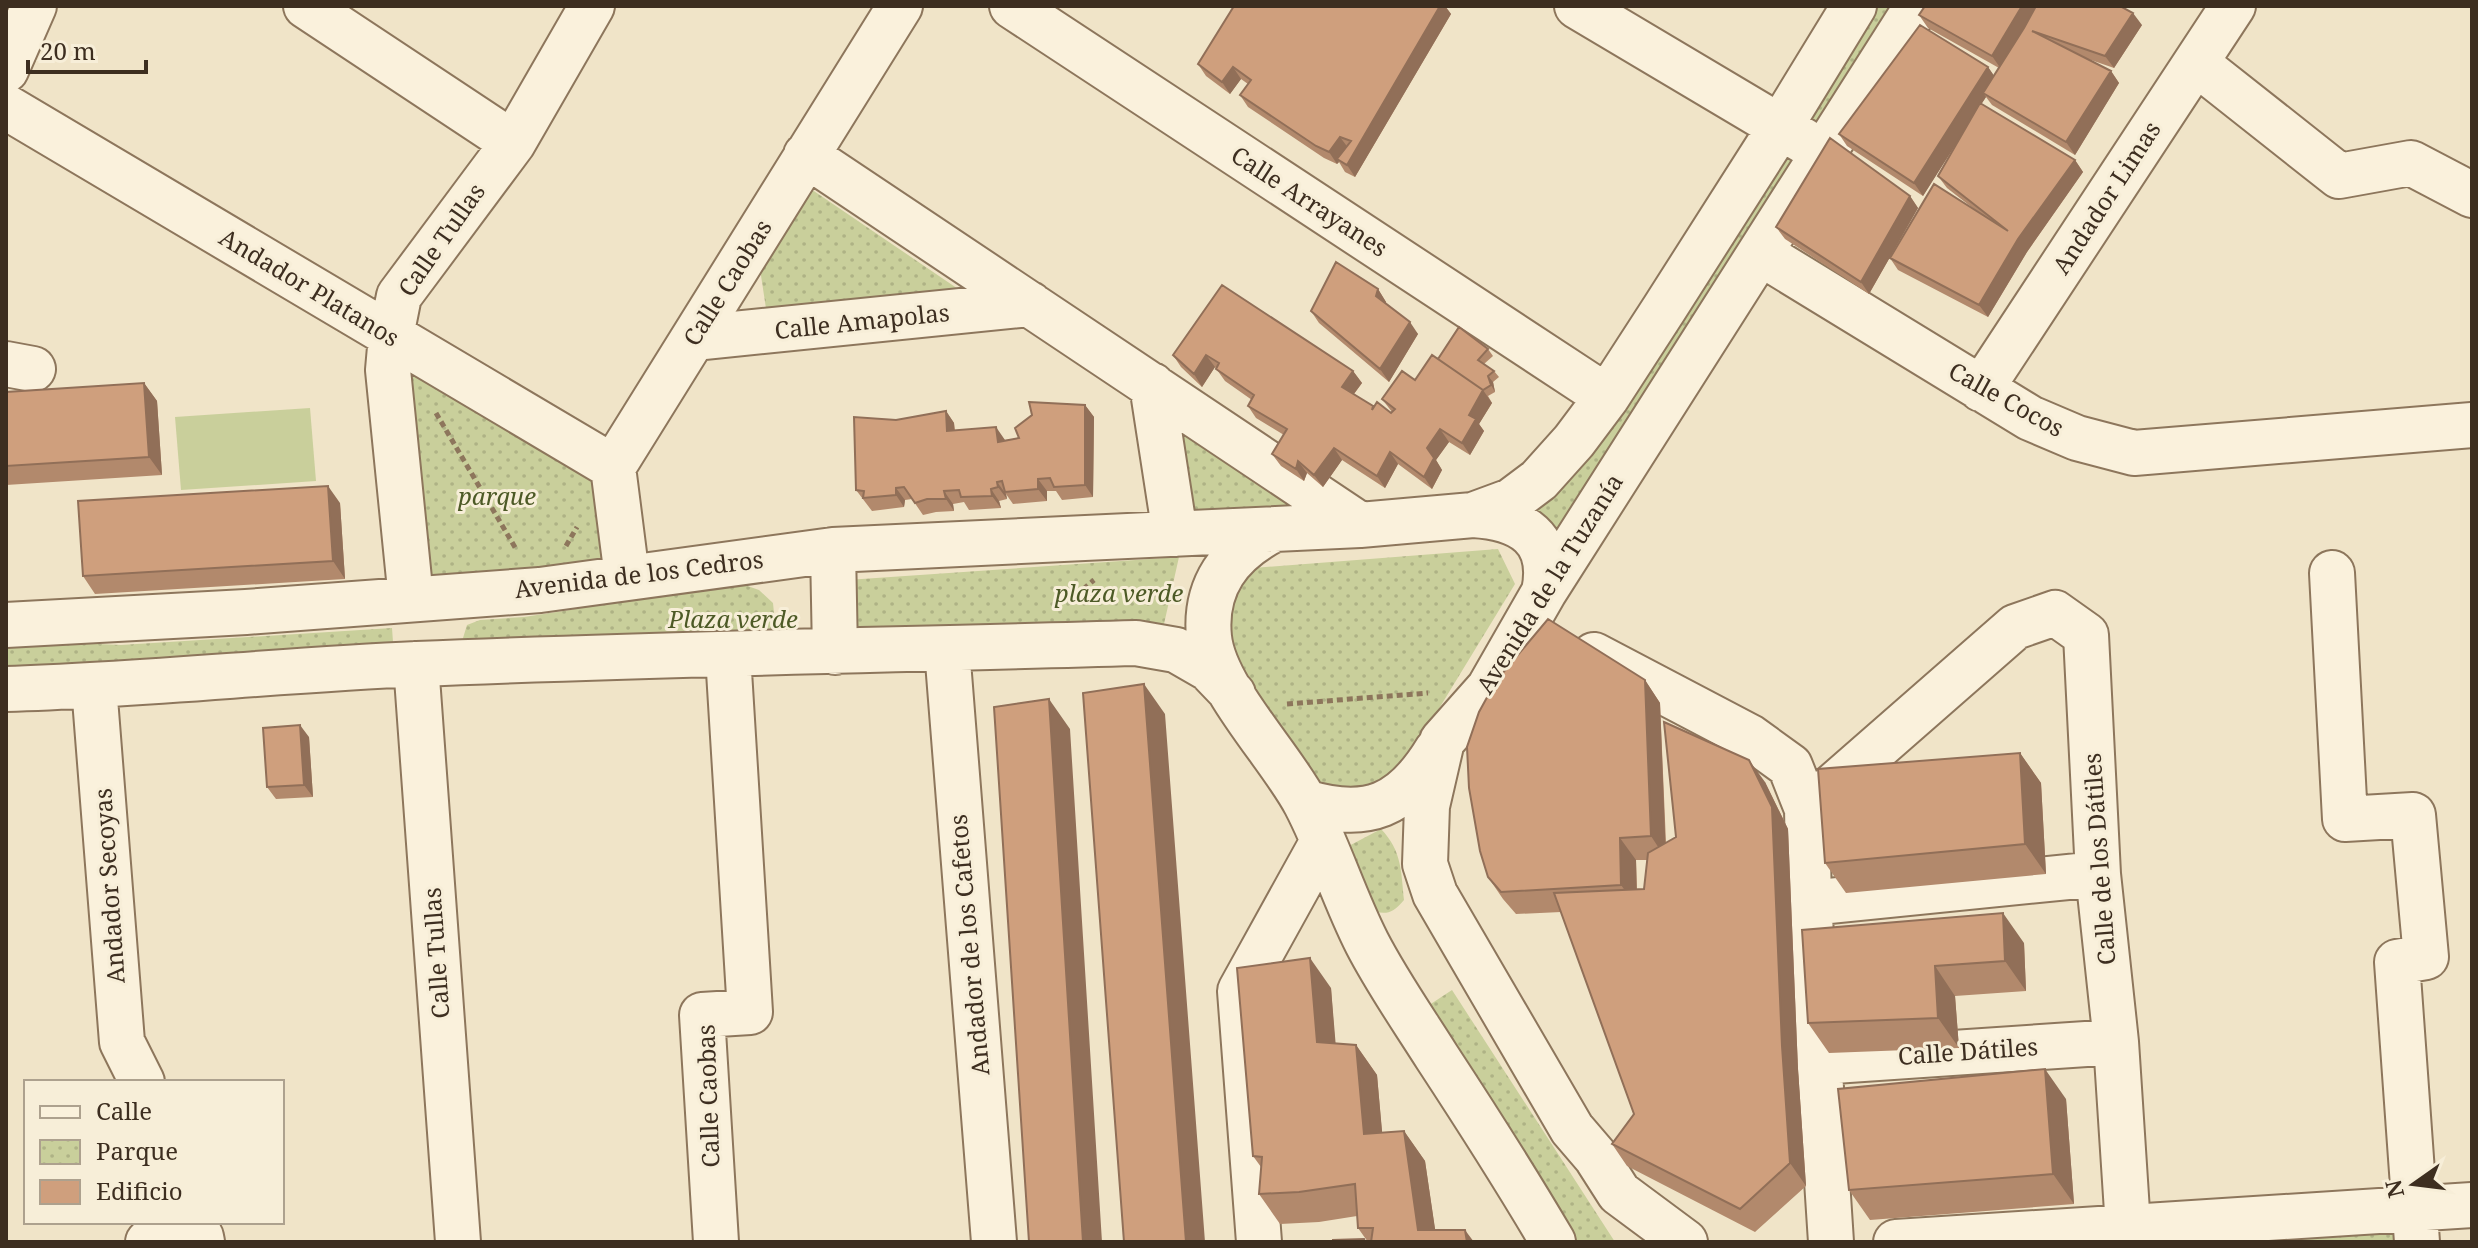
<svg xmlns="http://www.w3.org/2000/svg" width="2478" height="1248" font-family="'Noto Serif',serif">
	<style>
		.park { fill: url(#park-dots) }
		.garden { fill: #c9cf9b }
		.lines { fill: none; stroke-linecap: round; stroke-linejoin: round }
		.minor-casing { stroke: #8d765c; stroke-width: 48 }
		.path { stroke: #8d765c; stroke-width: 5; stroke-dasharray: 6 4; stroke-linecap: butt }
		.minor { stroke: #faf1dc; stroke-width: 44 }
		.wall { fill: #b2896c; fill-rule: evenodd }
		.shaded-wall { fill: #916f58 }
		.building { fill: #cf9f7d; stroke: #916f58; stroke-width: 2 }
		.labels { text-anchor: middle; stroke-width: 6; stroke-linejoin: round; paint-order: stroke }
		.street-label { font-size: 24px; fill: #3d2e20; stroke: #f7eed8 }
		.park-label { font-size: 24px; font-style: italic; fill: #4d5a26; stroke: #f7eed8 }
	</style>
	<defs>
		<pattern id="park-dots" width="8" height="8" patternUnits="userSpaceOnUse" patternTransform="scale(2)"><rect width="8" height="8" fill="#c9cf9b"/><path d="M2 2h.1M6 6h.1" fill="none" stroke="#aeb285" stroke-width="1.8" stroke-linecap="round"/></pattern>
	</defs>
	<rect width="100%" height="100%" fill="#f0e4c8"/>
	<!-- park -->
	<path class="park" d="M1878,6H1889L1810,131L1804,127Z
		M1791,149L1798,152L1552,542L1529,516L1554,495Z
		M802,183L967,295L767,315L758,256Z
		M413,358L599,469L611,559L429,582L410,395Z
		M1164,403L1301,512L1186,519Z
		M1498,549L1515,584L1407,761L1363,799L1318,790L1243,683L1227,635L1240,569Z
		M1179,557L1164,624L845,645L847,580Z
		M739,583L759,590L773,603L775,623L763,642L467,647L463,638L467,625L480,620L524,617L570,610L599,602Z
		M392,628L394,656L6,675V640L121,645Z
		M1381,829C1402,851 1401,871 1404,900C1391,916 1385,914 1366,910L1343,849Z
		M1452,990L1615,1242H1552L1411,1017Z
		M2403,1230L2404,1242H2217Z"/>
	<!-- garden -->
	<path class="garden" d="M310,408L316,481L181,490L175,417Z"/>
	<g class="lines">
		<defs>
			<path id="minor" d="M306,6L513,143
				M1012,6L1607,397
				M1577,6L1804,141
				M2196,63L2339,176L2411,163L2472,195
				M6,70L34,6
				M6,107L613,467
				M806,155L1360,525
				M1760,253L2030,418L2077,438L2134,453L2472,425
				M694,338L1030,304
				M6,364L33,369
				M1152,385L1175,534
				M1981,389L2233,6
				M1473,515C1522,518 1555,538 1544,592
				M1273,530C1230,552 1204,586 1209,637C1214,689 1281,756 1306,804C1329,848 1344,898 1367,943C1387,982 1413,1019 1437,1057C1477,1118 1516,1179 1553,1242
				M833,550L835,652
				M2332,573L2345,819L2413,815L2426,957L2397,962L2417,1242
				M627,577L613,467L900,6
				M411,599L388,370L391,336L399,296L513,143L592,6
				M6,625L246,612L540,590L833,550L1360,525L1473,515L1511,501L1539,480L1574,441L1607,397L1664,309L1780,127L1854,6
				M947,649L994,1242
				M1594,655L1750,737L1790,766L1807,809L1809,903L1831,1242
				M416,664L458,1242
				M94,686L122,1042L142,1082
				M6,689C143,685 280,670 417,664C656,654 897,650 1136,643L1176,650L1209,669L1233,694
				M1305,802C1368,821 1403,806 1437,750
				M1807,809L2015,627L2055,613L2086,635L2098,874L2116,1042L2128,1227
				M1809,903L2098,874
				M1819,1062L2116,1042
				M148,1242L201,1237L202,1242
				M716,1242L702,1015L750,1012L728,655
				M1259,1242L1240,991L1323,841
				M1685,1242L1619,1193L1596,1157L1572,1129L1435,894L1425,864L1427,806L1442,741L1489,688L1544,592L1917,6
				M1896,1242L2472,1205"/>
		</defs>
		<!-- minor casing -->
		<use href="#minor" class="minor-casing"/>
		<!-- path -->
		<path class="path" d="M436,413L516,549
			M566,546L577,527
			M1068,602L1094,580
			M1287,704L1428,693"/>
		<!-- minor -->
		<use href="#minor" class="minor"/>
	</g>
	<!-- wall -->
	<path class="wall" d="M1234,6H1445L1451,14L1355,177L1345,172L1339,162L1337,164L1324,158L1248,107L1240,95L1248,84L1241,79L1230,94L1206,76L1198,64Z
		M1919,15L2142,25L2114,68L2088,59L2111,71L2119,83L2075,155L1992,105L1986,97L1981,104L2075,160L2083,172L2027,252L1988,317L1898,270L1890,258L1974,209L1947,188L1938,176L1968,124L1923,196L1847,146L1839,134L1988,67L1994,76L1999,68L1928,28Z
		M1910,196L1918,208L1869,294L1785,239L1776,227Z
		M1222,285L1353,371L1362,383L1354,394L1374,407L1391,413L1392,412L1382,399L1415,380L1438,359L1488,349L1493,356L1484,364L1494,371L1499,377L1493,382L1495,392L1488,396L1492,403L1479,424L1484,431L1470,455L1449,442L1436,460L1442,470L1432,489L1398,464L1385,488L1342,460L1323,487L1307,473L1304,481L1281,466L1272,454L1284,435L1256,418L1248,406L1252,400L1225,381L1215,367L1202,387L1181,367L1173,355Z
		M1378,289L1386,302V303L1418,334L1389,382L1319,323L1311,311Z
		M144,383L157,401L162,475L6,485V392Z
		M1085,405L1094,417L1093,497L1062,500L1056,491H1047V501L1013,504L1006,494L1007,499L999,501L1001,508L969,510L964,502L953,504L954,511L936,512L923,515L912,499L905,500L904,507L872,511L856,490L896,420L946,411L954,423L955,430L1005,440L1019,438Z
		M340,503L345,579L95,594L83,576Z
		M1645,680L1660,703L1666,843L1765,782L1788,829L1798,1069L1806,1186L1755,1232L1627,1166L1612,1144L1634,1114L1561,912L1516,914L1503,899L1488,877ZM1636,860H1647L1644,889H1637Z
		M309,737L313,797L276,799L267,787Z
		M2020,753L2041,783L2046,874L1846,893L1825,863Z
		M1802,930L2024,943L2026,991L1955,996L1959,1048L1829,1053L1808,1023Z
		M1331,988L1335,1044L1356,1045L1377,1075L1382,1133L1404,1131L1425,1161L1435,1230L1474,1242H1368L1358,1228L1357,1216L1319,1222L1280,1224L1259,1194L1261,1167L1253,1156Z
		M2066,1099L2074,1204L1870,1220L1849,1190Z"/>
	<!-- shaded-wall -->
	<path class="shaded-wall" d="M1440,6H1445L1451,14L1355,177L1347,165Z
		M2022,6H2037L2001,69L1992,56Z
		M2133,13L2142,25L2114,68L2105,56Z
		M1233,67L1241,79L1230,94L1222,82Z
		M1988,67L1997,80L1983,93L1986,97L1923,196L1914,183Z
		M2111,71L2119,83L2075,155L2066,142Z
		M1340,137L1349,149L1337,159L1339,162L1337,164L1329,152Z
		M2075,160L2083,172L2027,252L1988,317L1979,305L2018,239Z
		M1910,196L1918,208L1869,294L1861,282Z
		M1378,289L1386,302L1385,308L1376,296Z
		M1410,322L1418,334L1389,382L1380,369Z
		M1206,355L1215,367L1202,387L1194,374Z
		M1353,371L1362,383L1350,399L1342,387Z
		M1488,376L1493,382L1495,392L1491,385Z
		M144,383L157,401L162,475L149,457Z
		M1483,390L1492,403L1479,424L1484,431L1470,455L1462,443L1469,415Z
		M1085,405L1094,417L1093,497L1085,485Z
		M946,411L954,423L955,443L947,431Z
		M996,427L1005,440L998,442Z
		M1440,429L1449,442L1436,460L1442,470L1432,489L1424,477L1427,448Z
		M1334,448L1342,460L1323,487L1314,475Z
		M1390,452L1398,464L1385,488L1377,476Z
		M1298,461L1307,473L1304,481L1296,469Z
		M1038,479L1047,491V501L1038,489Z
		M997,482L1006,494L1007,499L998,487Z
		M328,486L340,503L345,579L333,561Z
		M896,488L905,500L904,507L896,495Z
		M991,489L999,501L1001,508L992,496Z
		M944,491L953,504L954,511L946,499Z
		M1645,680L1660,703L1666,859L1651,836Z
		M1144,684L1165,714L1205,1242H1186Z
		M1049,699L1070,729L1102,1242H1083Z
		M300,725L309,737L313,797L304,785Z
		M2020,753L2041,783L2046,874L2025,844Z
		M1749,760L1765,782L1788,829L1798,1069L1806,1186L1790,1163Z
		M1620,838L1636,860L1637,907L1621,885Z
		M2003,913L2024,943L2026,991L2005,961Z
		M1310,958L1331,988L1338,1072L1317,1042Z
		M1935,966L1955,996L1959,1048L1938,1018Z
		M1356,1045L1377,1075L1385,1164L1364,1134Z
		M2045,1069L2066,1099L2074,1204L2053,1174Z
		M1404,1131L1425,1161L1437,1242L1418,1230Z
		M1465,1230L1474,1242H1467Z"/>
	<!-- building -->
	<path class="building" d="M1234,6H1440L1347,165L1337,159L1351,141L1340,137L1329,152L1316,146L1240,95L1251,80L1233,67L1222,82L1198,64Z
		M1925,6H2022L1992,56L1919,15Z
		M2036,6H2120L2133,13L2105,56L2032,31L2111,71L2066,142L1983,93L2024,28Z
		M1920,25L1988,67L1914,183L1839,134Z
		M1980,103L2075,160L2018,239L1979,305L1890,258L1934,184L2008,231L1938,176Z
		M1830,138L1910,196L1861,282L1776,227Z
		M1336,262L1378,289L1376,296L1410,322L1380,369L1311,311Z
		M1222,285L1353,371L1342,387L1373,406L1372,410L1377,402L1391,413L1395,409L1382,399L1402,371L1415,380L1432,355L1483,390L1469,415L1476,419L1462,443L1440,429L1427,448L1434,458L1424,477L1390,452L1377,476L1334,448L1314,475L1298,461L1296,469L1272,454L1287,429L1248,406L1254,395L1216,369L1219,363L1206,355L1194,374L1173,355Z
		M1459,327L1488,349L1478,360L1494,371L1488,376L1491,385L1483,390L1438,359Z
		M144,383L149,457L6,466V392Z
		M1029,402L1085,405V485L1054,487L1050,478L1038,479V489L1005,492L1002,481L997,482L998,487L991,489L992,496L961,497L959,490L944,491L946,499H927L915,503L904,487L896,488V495L863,498L864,491L856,490L854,417L896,420L946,411L947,431L996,427L998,442L1019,438L1015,428L1032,415Z
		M328,486L333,561L83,576L78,501Z
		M1548,619L1645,680L1651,836L1620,838L1621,885L1501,892L1488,877L1480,851L1469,788L1467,747L1479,712L1496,681Z
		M1144,684L1186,1242H1124L1083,693Z
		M1049,699L1083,1242H1029L994,707Z
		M1664,722L1749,760L1772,807L1782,1046L1790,1163L1740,1209L1612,1144L1634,1114L1554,893L1644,889L1648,853L1676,837Z
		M300,725L304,785L267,787L263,728Z
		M2020,753L2025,844L1825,863L1818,769Z
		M2003,913L2005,961L1935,966L1938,1018L1808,1023L1802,930Z
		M1310,958L1317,1042L1356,1045L1364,1134L1404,1131L1418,1230H1465L1467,1242H1371L1373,1228H1358L1355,1184L1299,1192L1259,1194L1262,1157L1253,1156L1237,968Z
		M2045,1069L2053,1174L1849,1190L1838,1089Z
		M1364,1239L1365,1242H1333V1240Z"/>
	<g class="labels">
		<!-- street labels -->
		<g class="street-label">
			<text transform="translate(2107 198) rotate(-57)" y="8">Andador Limas</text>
			<text transform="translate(1309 202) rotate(33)" y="8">Calle Arrayanes</text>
			<text transform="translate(442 240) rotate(-55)" y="8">Calle Tullas</text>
			<text transform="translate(728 283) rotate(-58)" y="8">Calle Caobas</text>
			<text transform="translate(309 288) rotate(31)" y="8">Andador Platanos</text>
			<text transform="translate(862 322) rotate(-6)" y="8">Calle Amapolas</text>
			<text transform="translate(2006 400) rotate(29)" y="8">Calle Cocos</text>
			<text transform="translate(639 575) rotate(-7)" y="8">Avenida de los Cedros</text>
			<text transform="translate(1550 584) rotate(-58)" y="8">Avenida de la Tuzanía</text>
			<text transform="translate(2100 859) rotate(-94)" y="8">Calle de los Dátiles</text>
			<text transform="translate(110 886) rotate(-94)" y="8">Andador Secoyas</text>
			<text transform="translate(970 945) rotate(-95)" y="8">Andador de los Cafetos</text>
			<text transform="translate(437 953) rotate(-94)" y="8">Calle Tullas</text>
			<text transform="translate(1968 1052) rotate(-4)" y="8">Calle Dátiles</text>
			<text transform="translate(709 1096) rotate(-92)" y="8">Calle Caobas</text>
		</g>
		<!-- park labels -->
		<g class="park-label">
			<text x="497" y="505">parque</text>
			<text x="1119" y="602">plaza verde</text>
			<text x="733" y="628">Plaza verde</text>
		</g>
	</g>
	<!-- border -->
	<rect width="2478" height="1248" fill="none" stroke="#3d2e20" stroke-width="16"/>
	<!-- legend -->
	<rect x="24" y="1080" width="260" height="144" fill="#f7eed8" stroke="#ada18e" stroke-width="2"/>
	<rect x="40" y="1106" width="40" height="12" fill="#faf1dc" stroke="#ada18e" stroke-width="2"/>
	<text x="96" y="1120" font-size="24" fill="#3d2e20">Calle</text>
	<rect x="40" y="1140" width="40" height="24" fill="url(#park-dots)" stroke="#ada18e" stroke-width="2"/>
	<text x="96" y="1160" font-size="24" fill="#3d2e20">Parque</text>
	<rect x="40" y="1180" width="40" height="24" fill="#cf9f7d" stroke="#ada18e" stroke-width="2"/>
	<text x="96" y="1200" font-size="24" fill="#3d2e20">Edificio</text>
	<!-- north arrow -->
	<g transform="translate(2414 1184) rotate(256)" stroke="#f7eed8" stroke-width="6" paint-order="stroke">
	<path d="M0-6L14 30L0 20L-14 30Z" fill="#3d2e20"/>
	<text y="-12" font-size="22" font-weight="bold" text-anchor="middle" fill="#3d2e20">N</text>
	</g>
	<!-- scale -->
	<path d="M28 60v12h118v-12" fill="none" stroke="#3d2e20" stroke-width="4"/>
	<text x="40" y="60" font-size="24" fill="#3d2e20" stroke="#f7eed8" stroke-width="6" paint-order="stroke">20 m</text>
</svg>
